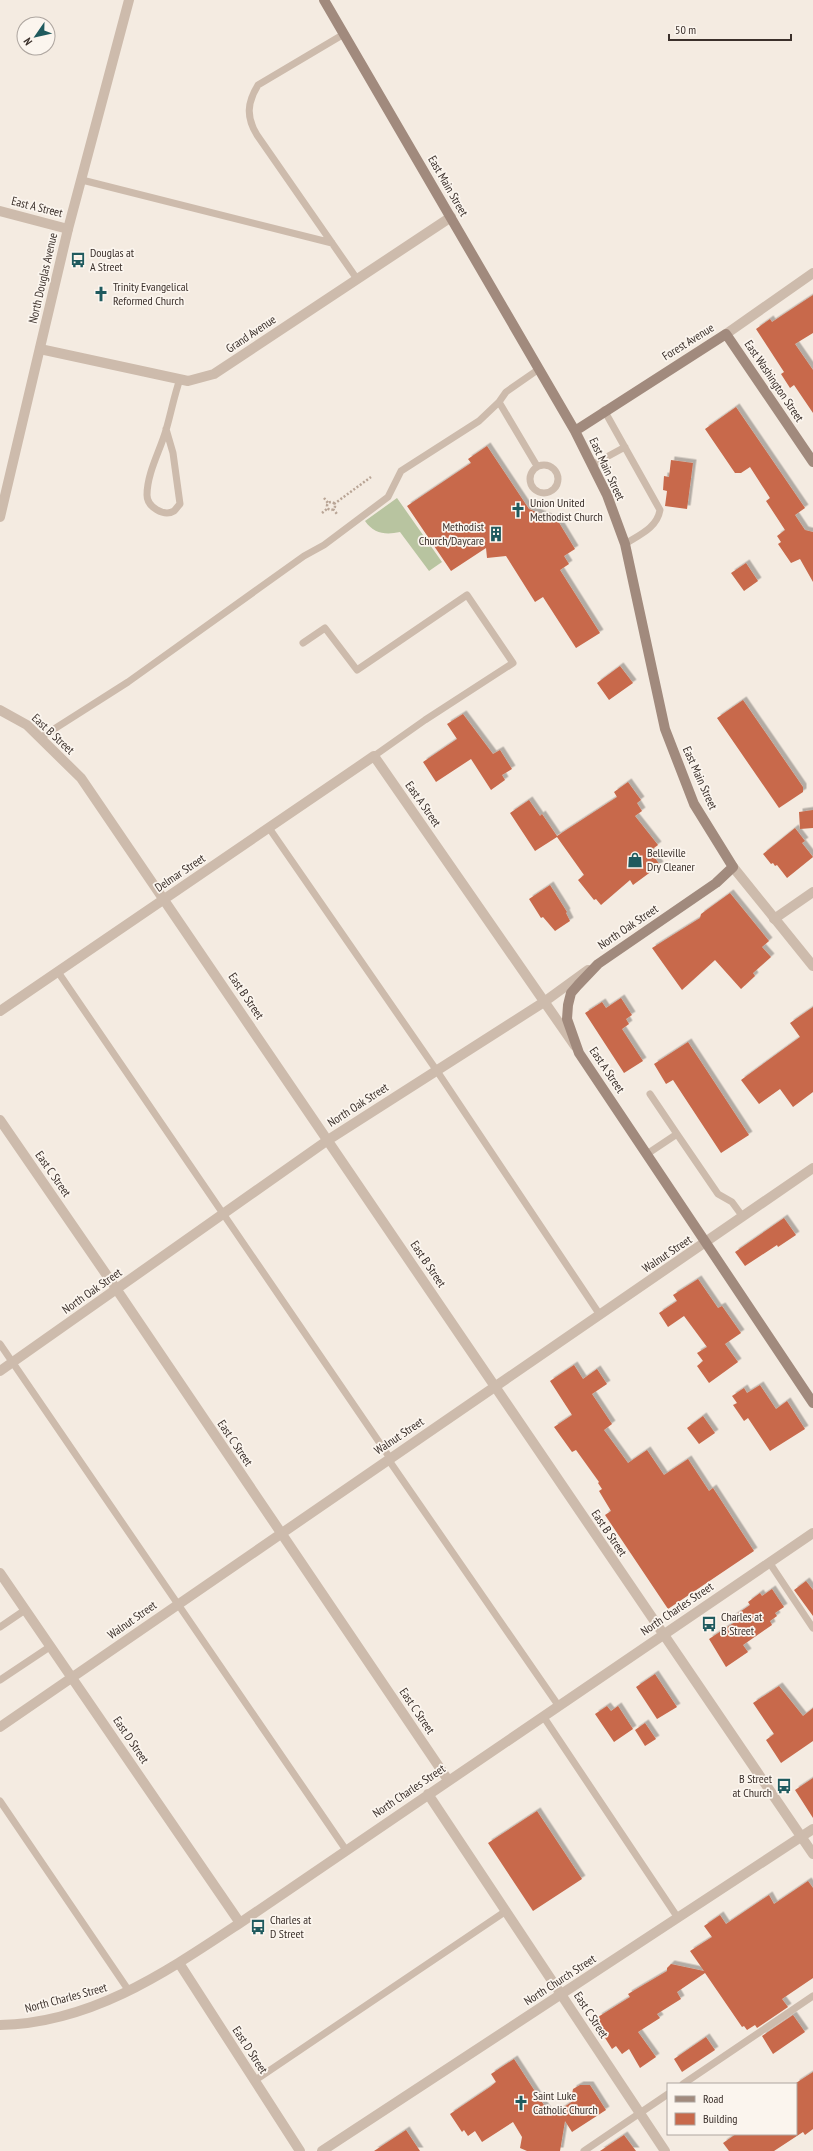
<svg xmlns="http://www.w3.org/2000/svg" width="813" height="2151" font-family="'PT Sans Narrow',sans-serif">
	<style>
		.green { fill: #b8c4a0 }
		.building { fill: #c8694b; filter: url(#shadow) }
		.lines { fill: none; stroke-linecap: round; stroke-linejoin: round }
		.path { stroke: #b9a596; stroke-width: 2.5; stroke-dasharray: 2 2; stroke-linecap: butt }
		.service { stroke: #cdbbac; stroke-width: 7 }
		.minor { stroke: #cdbbac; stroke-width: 10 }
		.tertiary { stroke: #cdbbac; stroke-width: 10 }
		.secondary { stroke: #a18a7d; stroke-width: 10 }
		.labels { text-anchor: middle; stroke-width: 3.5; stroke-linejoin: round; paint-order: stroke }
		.street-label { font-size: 12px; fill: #3b302b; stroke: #fbf5ee }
		.poi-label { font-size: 12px; fill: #3b302b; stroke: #fbf5ee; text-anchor: start }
	</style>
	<defs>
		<filter id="shadow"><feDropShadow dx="3.5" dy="-3.5" stdDeviation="0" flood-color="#0004"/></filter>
	</defs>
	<rect width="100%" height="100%" fill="#f4ebe1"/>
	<!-- green -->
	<path class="green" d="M397,498L442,562L429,571L400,532C386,535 374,534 365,521Z"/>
	<!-- building -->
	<path class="building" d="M813,295V333L795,344L813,370V413L794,385L790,388L781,374L784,372L756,329L770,319L772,322Z
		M736,407L805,508L795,515L805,530L813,532V582L800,559L791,563L778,544L781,542L777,536L785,530L766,501L770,498L750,467L741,473H735L705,429Z
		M487,446L529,509L558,521L575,549L564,556L569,564L560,570L600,633L576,648L543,597L535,602L506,556L487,558L486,548L451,571L407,506L471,463L468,459Z
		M671,460L693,463L687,509L665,506L667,491L663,490L664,476L669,477Z
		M746,563L758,581L744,591L731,573Z
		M620,666L633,683L609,700L597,683Z
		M743,700L803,787V792L779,808L717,718Z
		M463,714L493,754L500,750L512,769L502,775L505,780L491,790L471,759L436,782L423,762L457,739L447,724Z
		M628,782L641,800L637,803L642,811L635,816L658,845L650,851L660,865L633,885L630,880L601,905L596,899L594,900L578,880L584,875L557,837L535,851L510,813L529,800L540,816L542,814L557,836L617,797L614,792Z
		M813,810V828L800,829L799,812Z
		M795,828L805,841L802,843L813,857L787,878L777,865L775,866L773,863L771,864L763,854Z
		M550,885L567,912L566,913L570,921L555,931L543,917L541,918L529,899Z
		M730,893L769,941L762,947L771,957L753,973L755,976L741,989L715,960L682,990L652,948L700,918L701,914Z
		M621,998L632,1015L626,1019L629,1024L622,1029L643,1061L624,1073L585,1013L602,1002L606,1008Z
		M813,1007V1092L793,1107L780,1089L759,1104L741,1080L800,1037L790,1023Z
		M688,1042L749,1135L721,1153L673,1080L666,1084L654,1064Z
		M784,1218L796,1235L778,1247L777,1245L745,1266L735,1252Z
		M698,1279L718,1308L722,1306L741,1333L725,1344L738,1362L709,1383L697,1366L703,1361L697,1353L707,1347L684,1316L668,1327L659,1313L677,1301L673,1295Z
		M574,1365L583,1379L597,1369L607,1384L592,1394L612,1424L604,1430L628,1463L647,1450L664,1475L688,1459L709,1491L713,1488L754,1551L668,1609L605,1515L611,1511L599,1491L602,1489L598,1483L599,1482L576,1450L572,1452L554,1427L572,1415L550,1381Z
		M760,1385L776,1409L787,1401L805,1429L770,1451L748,1418L744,1421L733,1405L737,1403L732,1396L744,1388L747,1393Z
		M703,1416L715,1433L699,1444L687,1428Z
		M806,1581L813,1590V1616L794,1590Z
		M772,1589L784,1607L775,1613L777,1616L770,1621L772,1625L743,1645L748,1652L726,1667L709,1639L735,1622L731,1618L750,1605L748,1602L760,1593L762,1596Z
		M655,1674L677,1707L657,1719L636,1687Z
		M779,1686L803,1716L813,1708V1741L781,1763L766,1740L774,1734L753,1703Z
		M607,1706L611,1711L618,1706L633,1729L614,1742L595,1714Z
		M645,1723L656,1739L645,1746L635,1730Z
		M813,1778V1818L795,1790Z
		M537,1811L582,1879L533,1911L488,1843Z
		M808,1881L813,1888V1978L782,1999L788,2007L757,2028L755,2025L747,2030L744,2026L742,2027L705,1973L677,1992L681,1999L657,2014L660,2018L638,2032L656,2057L640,2068L629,2049L622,2054L616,2046L612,2049L595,2022L600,2019L598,2017L630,1997L628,1994L667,1971V1968L671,1964L704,1971L690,1951L712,1937L704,1926L720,1915L726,1924L769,1895L774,1904Z
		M793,2015L805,2032L773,2054L762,2036Z
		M706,2037L715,2050L682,2072L674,2059Z
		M514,2059L551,2116L573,2101L571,2099L573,2089L580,2085H590L606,2110L572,2132L565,2121L560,2151H527L520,2148L522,2137L513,2122L482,2142L475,2131L468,2136L464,2130L462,2132L450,2114L490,2087L496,2082L491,2074Z
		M813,2072V2129L805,2135L803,2132L774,2151H729L723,2143L736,2134H796V2083Z
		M406,2130L420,2151H374Z
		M624,2135L636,2151H600Z"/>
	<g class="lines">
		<!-- path -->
		<path class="path" d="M324,498L328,503
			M327 506a4 4 0 1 1 8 0a4 4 0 1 1-8 0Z
			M334,504L371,477
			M333,509L337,514
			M322,513L328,508"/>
		<!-- service -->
		<path class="service" d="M344,34L258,85C247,103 246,117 257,135L357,279
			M82,180L332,243
			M604,410L660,510C657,528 639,535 625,544
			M166,429L173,453L180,504C178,506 176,509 174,511C164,517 147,507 147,495C147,473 160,451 166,430C171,413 174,396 180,379
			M530 479a14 14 0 1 1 28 0a14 14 0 1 1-28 0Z
			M592,465L625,447
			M537,466L499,402L506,392L539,369
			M303,643L325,628L357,670L467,595L513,663L425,720L374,756
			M40,738L128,682L304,556L324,545L388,497L401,471L479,421L499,402
			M269,828L437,1071L600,1315
			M58,972L390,1458
			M677,1134L718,1194L732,1202L743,1217
			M647,1154L677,1134L650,1094
			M0,1344L346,1850
			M388,1459L558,1705
			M769,1562L813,1628
			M0,1627L25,1610
			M0,1680L51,1646
			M543,1716L678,1918
			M0,1801L129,1991
			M254,2081L506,1911
			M683,2084L813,1996
			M584,2151L668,2094"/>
		<!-- minor -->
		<path class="minor" d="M0,211L68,229
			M726,334L813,273
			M40,349L188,381L214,374L451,217
			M0,710L27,725L81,778L813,1854
			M774,919L813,892
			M0,1011L374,756L575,1046
			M0,1120L117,1290L448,1780
			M0,1371L328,1140L544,1002L588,970
			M0,1573L240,1923
			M0,1727L813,1168
			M428,1794L665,2151
			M179,1963L300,2151
			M0,2025C92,2023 166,1972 240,1923L813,1533
			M322,2151L813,1829"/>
		<!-- tertiary -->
		<path class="tertiary" d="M0,517L68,229L129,0
			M733,867L813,966"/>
		<!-- secondary -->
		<path class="secondary" d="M324,0L575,431L607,495L625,544L665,729L694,804L733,867L716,883L598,964L578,985L571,993L568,1005L567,1019L579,1053L813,1403
			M575,431L726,334L813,462"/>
	</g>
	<!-- icons -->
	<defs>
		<symbol id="bus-bare" viewBox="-9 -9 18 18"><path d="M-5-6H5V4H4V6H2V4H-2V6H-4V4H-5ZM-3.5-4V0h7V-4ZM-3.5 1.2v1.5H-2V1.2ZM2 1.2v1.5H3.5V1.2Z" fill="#1f5a5e" stroke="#fbf5ee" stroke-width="2.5" paint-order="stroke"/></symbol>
		<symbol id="church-bare" viewBox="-9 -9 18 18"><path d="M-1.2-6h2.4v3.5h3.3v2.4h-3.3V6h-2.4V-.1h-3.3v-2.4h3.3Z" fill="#1f5a5e" stroke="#fbf5ee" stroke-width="2.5" paint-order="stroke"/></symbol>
		<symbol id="building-bare" viewBox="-9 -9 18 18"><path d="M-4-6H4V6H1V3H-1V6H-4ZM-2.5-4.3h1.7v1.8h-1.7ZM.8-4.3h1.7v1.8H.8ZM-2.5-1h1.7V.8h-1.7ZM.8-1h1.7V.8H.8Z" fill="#1f5a5e" stroke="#fbf5ee" stroke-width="2.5" paint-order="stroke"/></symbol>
		<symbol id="shop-bare" viewBox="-9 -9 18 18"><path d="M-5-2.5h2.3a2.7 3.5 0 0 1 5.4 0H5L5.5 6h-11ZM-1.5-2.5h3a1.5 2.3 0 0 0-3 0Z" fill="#1f5a5e" stroke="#fbf5ee" stroke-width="2.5" paint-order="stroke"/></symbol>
	</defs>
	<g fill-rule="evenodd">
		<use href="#bus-bare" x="67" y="249" width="22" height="22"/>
		<use href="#church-bare" x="90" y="283" width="22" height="22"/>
		<use href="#church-bare" x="507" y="499" width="22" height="22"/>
		<use href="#building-bare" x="485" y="523" width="22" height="22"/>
		<use href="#shop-bare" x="624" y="849" width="22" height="22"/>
		<use href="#bus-bare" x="698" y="1613" width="22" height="22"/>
		<use href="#bus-bare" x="773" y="1775" width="22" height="22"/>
		<use href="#bus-bare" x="247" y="1916" width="22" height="22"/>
		<use href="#church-bare" x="510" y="2092" width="22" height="22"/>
	</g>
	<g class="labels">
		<!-- street labels -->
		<g class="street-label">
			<text transform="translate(448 186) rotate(60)" y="4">East Main Street</text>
			<text transform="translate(37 207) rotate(14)" y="4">East A Street</text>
			<text transform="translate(43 278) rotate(-77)" y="4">North Douglas Avenue</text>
			<text transform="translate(251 334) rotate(-34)" y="4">Grand Avenue</text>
			<text transform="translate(688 342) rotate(-32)" y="4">Forest Avenue</text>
			<text transform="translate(774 381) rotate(56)" y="4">East Washington Street</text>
			<text transform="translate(607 469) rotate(65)" y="4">East Main Street</text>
			<text transform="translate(53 734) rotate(43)" y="4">East B Street</text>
			<text transform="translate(700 778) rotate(66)" y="4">East Main Street</text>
			<text transform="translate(423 804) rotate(55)" y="4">East A Street</text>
			<text transform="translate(180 873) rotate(-34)" y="4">Delmar Street</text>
			<text transform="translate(628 927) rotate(-34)" y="4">North Oak Street</text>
			<text transform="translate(246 996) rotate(56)" y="4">East B Street</text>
			<text transform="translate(607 1070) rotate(56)" y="4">East A Street</text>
			<text transform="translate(358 1105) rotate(-33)" y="4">North Oak Street</text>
			<text transform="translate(53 1174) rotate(55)" y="4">East C Street</text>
			<text transform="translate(667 1254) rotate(-34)" y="4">Walnut Street</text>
			<text transform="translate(428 1264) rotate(56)" y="4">East B Street</text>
			<text transform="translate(92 1291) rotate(-35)" y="4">North Oak Street</text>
			<text transform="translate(399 1436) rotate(-34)" y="4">Walnut Street</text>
			<text transform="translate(235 1443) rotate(56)" y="4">East C Street</text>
			<text transform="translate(609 1533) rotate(56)" y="4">East B Street</text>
			<text transform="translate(677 1609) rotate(-34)" y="4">North Charles Street</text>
			<text transform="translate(132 1620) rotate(-35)" y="4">Walnut Street</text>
			<text transform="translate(417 1711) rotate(56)" y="4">East C Street</text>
			<text transform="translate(131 1740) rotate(56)" y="4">East D Street</text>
			<text transform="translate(409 1791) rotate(-34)" y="4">North Charles Street</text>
			<text transform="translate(560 1980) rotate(-33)" y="4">North Church Street</text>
			<text transform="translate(66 1998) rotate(-15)" y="4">North Charles Street</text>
			<text transform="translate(591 2015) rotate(57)" y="4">East C Street</text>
			<text transform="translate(250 2050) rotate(57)" y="4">East D Street</text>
		</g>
		<!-- poi labels -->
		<g class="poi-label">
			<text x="90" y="257">Douglas at<tspan x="90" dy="14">A Street</tspan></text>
			<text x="113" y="291">Trinity Evangelical<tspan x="113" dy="14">Reformed Church</tspan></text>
			<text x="530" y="507">Union United<tspan x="530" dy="14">Methodist Church</tspan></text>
			<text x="484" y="531" text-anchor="end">Methodist<tspan x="484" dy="14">Church/Daycare</tspan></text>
			<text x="647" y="857">Belleville<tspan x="647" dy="14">Dry Cleaner</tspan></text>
			<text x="721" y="1621">Charles at<tspan x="721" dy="14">B Street</tspan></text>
			<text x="772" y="1783" text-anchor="end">B Street<tspan x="772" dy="14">at Church</tspan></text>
			<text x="270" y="1924">Charles at<tspan x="270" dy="14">D Street</tspan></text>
			<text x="533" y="2100">Saint Luke<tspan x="533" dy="14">Catholic Church</tspan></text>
		</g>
	</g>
	<!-- legend -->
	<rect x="667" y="2083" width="130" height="52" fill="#fbf5ee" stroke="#aea6a0"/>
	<rect x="675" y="2096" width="20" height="6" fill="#a18a7d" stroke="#aea6a0"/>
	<text x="703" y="2103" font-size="12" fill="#3b302b">Road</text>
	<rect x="675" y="2113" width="20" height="12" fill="#c8694b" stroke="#aea6a0"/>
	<text x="703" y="2123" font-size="12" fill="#3b302b">Building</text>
	<!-- north arrow -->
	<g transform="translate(36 36) rotate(236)"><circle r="19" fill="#fbf5ee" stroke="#aea6a0"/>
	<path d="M0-3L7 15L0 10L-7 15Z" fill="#1f5a5e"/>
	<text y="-6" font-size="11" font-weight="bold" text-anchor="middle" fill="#3b302b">N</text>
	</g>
	<!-- scale -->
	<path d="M669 34v6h122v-6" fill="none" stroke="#3b302b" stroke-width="2"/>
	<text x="675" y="34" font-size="12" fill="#3b302b" stroke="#fbf5ee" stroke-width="3" paint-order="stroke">50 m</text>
</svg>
